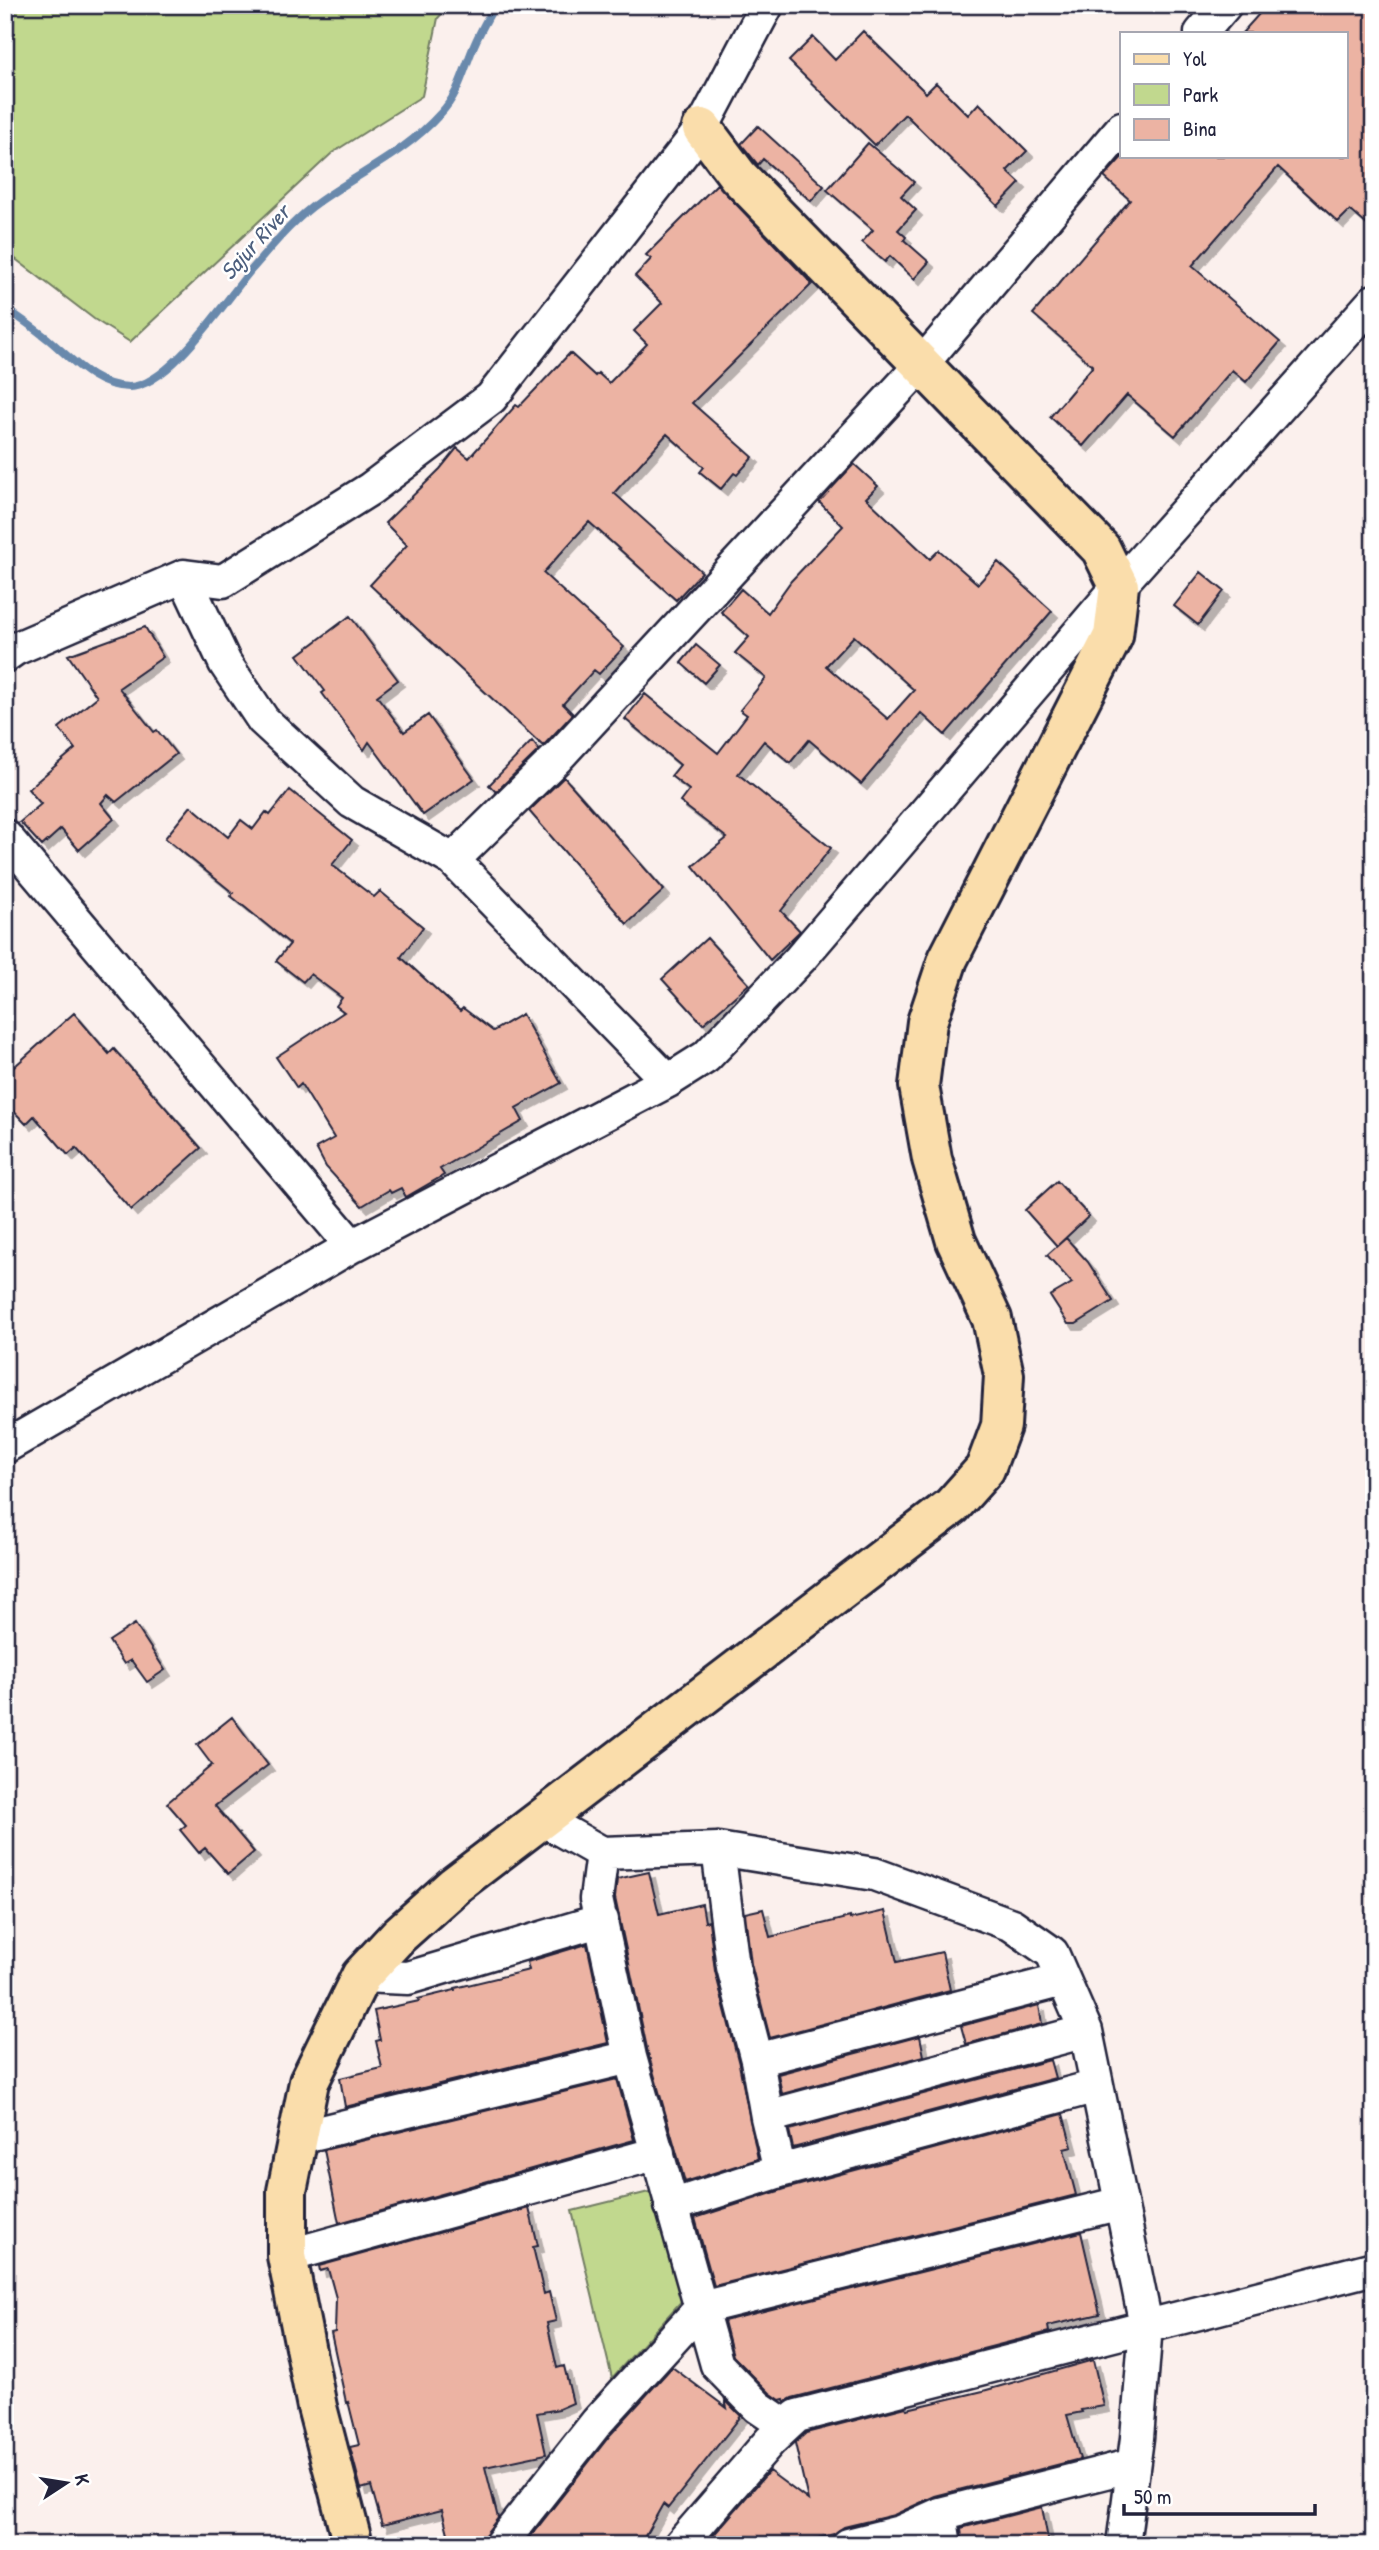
<svg xmlns="http://www.w3.org/2000/svg" width="1379" height="2550" font-family="'Patrick Hand',sans-serif">
	<style>
		.green { fill: #c1d88e; stroke: #727d64; stroke-width: 2 }
		.lines { fill: none; stroke-linecap: round; stroke-linejoin: round }
		.stream { stroke: #6989ac; stroke-width: 8 }
		.building { fill: #ecb3a3; stroke: #22223b; stroke-width: 2; fill-rule: evenodd; filter: url(#shadow) }
		.minor-casing { stroke: #22223b; stroke-width: 37 }
		.major-casing { stroke: #22223b; stroke-width: 44 }
		.minor { stroke: #fff; stroke-width: 32 }
		.major { stroke: #faddab; stroke-width: 38 }
		.labels { text-anchor: middle; stroke-width: 5; stroke-linejoin: round; paint-order: stroke }
		.water-label { font-size: 23px; font-style: italic; fill: #4c5e7d; stroke: #fff }
	</style>
	<defs>
		<filter id="shadow"><feDropShadow dx="6" dy="6" stdDeviation="0" flood-color="#0004"/></filter>
	</defs>
	<rect width="100%" height="100%" fill="#fbf0ed"/>
	<filter id="ink" filterUnits="userSpaceOnUse"><feTurbulence type="fractalNoise" baseFrequency=".0143" numOctaves="2"/><feDisplacementMap in="SourceGraphic" scale="14" xChannelSelector="R" yChannelSelector="G"/><feConvolveMatrix kernelMatrix="1 2 1 2 8 2 1 2 1" color-interpolation-filters="sRGB"/></filter>
	<g filter="url(#ink)">
		<!-- green -->
		<path class="green" d="M5,5H450L438,18L422,96L332,153L130,342L94,319L5,251Z
			M661,2189L686,2296L612,2378L572,2211Z"/>
		<g class="lines">
			<!-- stream -->
			<path class="stream" d="M5,308C20,318 34,328 48,339C72,359 95,387 129,387C170,387 226,299 252,269C273,245 294,219 320,201C361,172 406,152 440,114C459,94 463,72 473,48C479,33 487,19 495,5"/>
		</g>
		<!-- building -->
		<path class="building" d="M1267,5H1374V231L1350,210L1338,222L1278,167L1192,266L1280,342L1246,382L1232,370L1175,436L1127,395L1083,446L1050,417L1093,366L1033,314L1130,200L1104,177L1123,156H1346V33H1242Z
			M863,31L926,93L936,83L968,115L979,103L1027,151L1007,171L1020,183L998,206L905,114L875,145L789,61L813,37L835,60Z
			M758,126L824,186L811,201L763,159L758,165L741,144Z
			M868,143L914,182L901,196L916,210L898,230L906,237L904,240L929,262L914,279L890,256L885,262L862,242L873,230L827,190Z
			M717,184L812,284L692,403L753,457L737,475L734,473L721,489L700,472L704,467L667,434L614,493L702,572L676,600L589,522L543,573L624,647L599,674L594,670L563,704L573,714L543,746L370,585L407,545L385,523L440,469L457,448L469,458L516,405L519,407L570,353L595,376L598,373L609,383L647,344L634,331L662,303L635,276L651,259L646,255Z
			M854,464L878,486L866,498L930,559L939,550L978,584L998,562L1052,611L945,735L921,713L861,784L809,740L790,763L764,741L738,774L831,848L781,911L800,931L770,960L693,866L727,838L680,802L689,790L671,776L680,765L625,719L645,694L718,753L747,715L740,710L766,678L735,653L749,637L721,612L741,589L768,613L791,581L843,526L819,502ZM854,636L914,690L888,719L826,666Z
			M1201,572L1224,591L1198,625L1174,606Z
			M350,616L398,680L377,696L404,732L428,715L474,779L423,815L369,742L364,750L322,693L325,691L298,655Z
			M145,627L163,657L119,688L154,732L157,730L176,754L116,802L108,795L101,803L114,819L79,850L61,829L42,846L20,822L41,804L28,789L75,749L59,728L97,697L68,655Z
			M696,645L720,665L704,683L681,663Z
			M532,741L539,750L496,792L489,785Z
			M564,777L664,890L627,924L529,811Z
			M290,790L352,840L332,865L374,897L380,891L423,927L401,957L460,1011L463,1008L493,1031L522,1014L561,1083L516,1108L523,1121L440,1169L444,1175L406,1197L401,1188L391,1193L389,1190L362,1206L326,1167L316,1148L334,1138L301,1084L297,1088L276,1057L344,1012L336,1006L342,998L310,974L303,982L276,961L290,944L231,896L233,893L165,838L191,806L228,837L241,820L253,829L266,812L270,815Z
			M707,938L749,984L703,1024L662,979Z
			M74,1013L109,1054L114,1049L201,1148L131,1210L76,1148L68,1155L34,1116L26,1124L5,1102V1075Z
			M1057,1181L1089,1216L1057,1246L1025,1210Z
			M1066,1238L1088,1262L1113,1301L1076,1324H1068L1050,1296L1072,1283L1047,1255Z
			M135,1624L165,1670L147,1682L131,1660L124,1664L109,1641Z
			M232,1717L268,1765L215,1806L254,1852L228,1874L205,1848L199,1853L180,1830L186,1825L167,1803L212,1765L197,1745Z
			M649,1872L659,1914L702,1904L705,1922L709,1921L715,1971L739,2064L758,2159L685,2182L648,2053L615,1898L617,1879Z
			M763,1909L770,1937L850,1917V1919L885,1911L897,1962L942,1952L950,1990L770,2038L751,1964L745,1913Z
			M587,1944L608,2043L345,2107L340,2078L382,2068L376,2041L380,2040L374,2011L419,2001L418,1999L455,1990V1988L529,1970L527,1962Z
			M1039,2005L1042,2024L966,2044L961,2026Z
			M920,2036L924,2056L782,2094L778,2074Z
			M1050,2060L1055,2078L793,2148L789,2130Z
			M617,2079L634,2140L339,2223L324,2150Z
			M1063,2114L1072,2147L1064,2149L1076,2195L714,2286L695,2218L785,2189Z
			M529,2208L538,2246L533,2247L544,2294L549,2292L556,2321L547,2323L557,2368L564,2366L573,2403L559,2409L537,2413L546,2454L485,2467L498,2518L484,2536L451,2545L442,2510L382,2525L371,2486L361,2489L350,2447L359,2445L348,2401L346,2402L331,2333L335,2332L336,2298L328,2269L320,2271L319,2266Z
			M1081,2232L1100,2314L1048,2326L1049,2332L792,2398L785,2402L784,2399L780,2400L770,2393L733,2356L724,2321Z
			M1093,2360L1104,2406L1081,2410L1082,2412L1067,2415L1080,2459L935,2496L894,2515L844,2527L834,2534L789,2545H705L769,2471L808,2500L795,2443L806,2433L906,2407L907,2409L983,2391Z
			M672,2367L727,2408L725,2400L741,2416L668,2508L663,2504L640,2545H524L611,2434Z
			M1042,2507L1049,2545H963L961,2528Z"/>
		<g class="lines">
			<defs>
				<path id="minor" d="M1201,33L1225,5
					M184,576L225,663L263,720L352,802L453,860L668,1081
					M5,656L15,649L184,576L223,581L370,489L491,398L702,128L767,5
					M5,836L352,1246
					M453,860L558,757L922,364L1122,128
					M5,1447L352,1246L668,1081L706,1057L800,959L1119,586L1374,301
					M542,1819L602,1853L718,1849L874,1874L1012,1925L1052,1953L1086,2031L1146,2325L1137,2438L1123,2545
					M718,1849L733,1967L757,2060L767,2117L780,2171
					M602,1853L596,1899L630,2057L717,2365L758,2407L786,2426
					M361,1976L408,1978L602,1920
					M757,2060L1063,1980
					M767,2117L1086,2031
					M296,2138L630,2057
					M671,2206L780,2171L1097,2086
					M287,2256L658,2153
					M940,2514L945,2545
					M500,2545L597,2422L701,2308L1121,2203
					M680,2545L770,2441L797,2416L1374,2268
					M848,2545L900,2532L940,2514L1133,2465"/>
				<path id="major" d="M353,2545L317,2407L287,2256V2191L309,2082L361,1976L399,1935L455,1885L952,1506L985,1469L1001,1426L1004,1375L992,1319L956,1241L932,1159L919,1086L927,1022L948,959L1113,636L1119,586L1101,549L738,176L702,128"/>
			</defs>
			<!-- minor casing -->
			<use href="#minor" class="minor-casing"/>
			<!-- major casing -->
			<use href="#major" class="major-casing"/>
			<!-- minor -->
			<use href="#minor" class="minor"/>
			<!-- major -->
			<use href="#major" class="major"/>
		</g>
	</g>
	<g class="labels">
		<!-- water labels -->
		<g class="water-label">
			<text transform="translate(255 242) rotate(-48)" y="8">Sajur River</text>
		</g>
	</g>
	<!-- margin -->
	<rect width="1379" height="2550" fill="none" stroke="#fff" stroke-width="28"/>
	<rect x="14" y="14" width="1351" height="2522" fill="none" stroke="#22223b" stroke-width="2.5" filter="url(#ink)"/>
	<!-- legend -->
	<rect x="1120" y="32" width="228" height="126" fill="#ffffff" stroke="#a7a7b1" stroke-width="2"/>
	<rect x="1134" y="54" width="35" height="10" fill="#faddab" stroke="#a7a7b1" stroke-width="2"/>
	<text x="1183" y="66" font-size="21" fill="#22223b">Yol</text>
	<rect x="1134" y="84" width="35" height="21" fill="#c1d88e" stroke="#a7a7b1" stroke-width="2"/>
	<text x="1183" y="102" font-size="21" fill="#22223b">Park</text>
	<rect x="1134" y="119" width="35" height="21" fill="#ecb3a3" stroke="#a7a7b1" stroke-width="2"/>
	<text x="1183" y="136" font-size="21" fill="#22223b">Bina</text>
	<!-- north arrow -->
	<g transform="translate(66 2483) rotate(78)" stroke="#ffffff" stroke-width="5" paint-order="stroke">
	<path d="M0-5L12 26L0 18L-12 26Z" fill="#22223b"/>
	<text y="-10" font-size="19" font-weight="bold" text-anchor="middle" fill="#22223b">K</text>
	</g>
	<!-- scale -->
	<path d="M1124 2504v10h191v-10" fill="none" stroke="#22223b" stroke-width="3.5"/>
	<text x="1134" y="2504" font-size="21" fill="#22223b" stroke="#ffffff" stroke-width="5" paint-order="stroke">50 m</text>
</svg>
